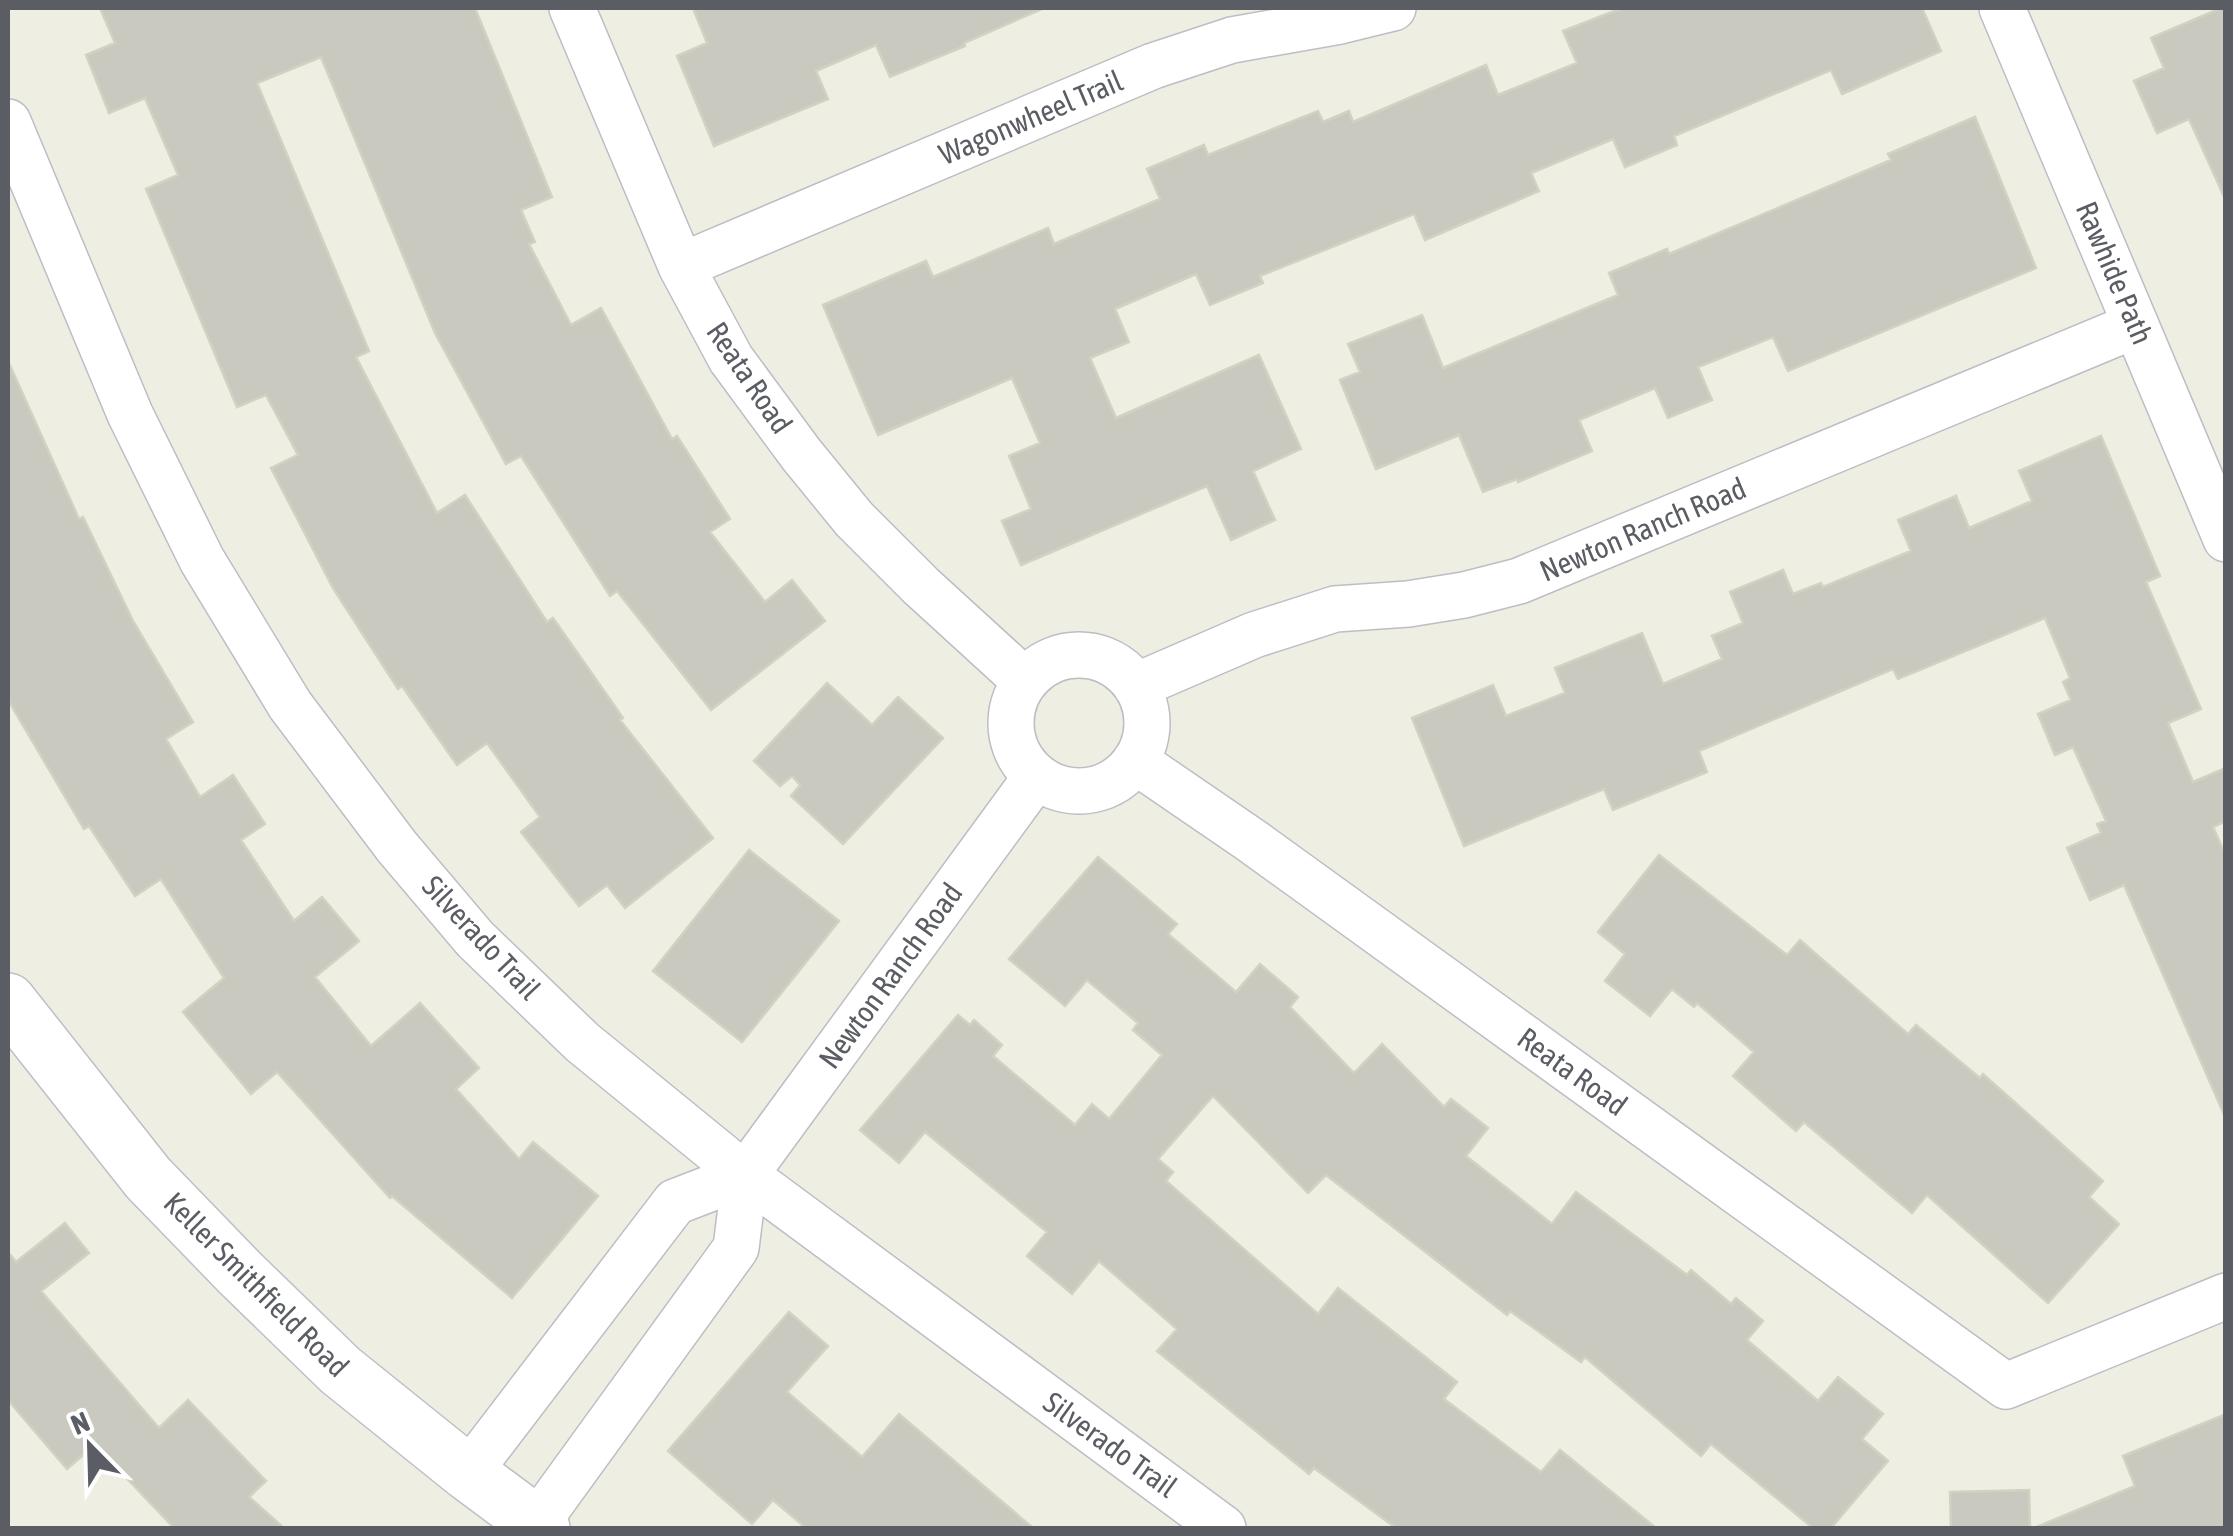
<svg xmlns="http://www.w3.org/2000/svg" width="2233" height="1536" font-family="'Asap Condensed',sans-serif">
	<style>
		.building { fill: #c9c9bf; stroke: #d3d2c1; stroke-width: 2.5 }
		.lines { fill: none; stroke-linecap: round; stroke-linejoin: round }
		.street-casing { stroke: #bdbec5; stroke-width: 48 }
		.secondary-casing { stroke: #bebfc7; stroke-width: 58 }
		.street { stroke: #fff; stroke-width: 45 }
		.secondary { stroke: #fff; stroke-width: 55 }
		.labels { text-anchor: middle; stroke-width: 8; stroke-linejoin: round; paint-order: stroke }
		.street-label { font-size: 30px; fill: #5b5d64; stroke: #fff }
	</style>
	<rect width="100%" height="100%" fill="#eeeee3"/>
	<!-- building -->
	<path class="building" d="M100,8H475L552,197L521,210L535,242L529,244L571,325L601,308L672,439L677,436L730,519L710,532L765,602L792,580L825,621L711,710L617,591L610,596L521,456L506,464L435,333L321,57L257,83L369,351L356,357L437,513L465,495L547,622L553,618L623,718L620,720L713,838L625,908L607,885L579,906L521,832L540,817L487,743L457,765L402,686L398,689L333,588L271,468L298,455L266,395L237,407L146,189L178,175L145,98L109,113L86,55L115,43Z
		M693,8H1044L964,43L965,46L890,77L876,45L816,71L828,99L714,146L677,56L707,43Z
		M1622,8H1922L1941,51L1842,94L1831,70L1674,136L1677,145L1625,167L1613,139L1531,173L1539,191L1425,240L1414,214L1260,276L1263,283L1210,305L1196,274L1115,309L1129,342L1090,358L1116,418L1259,355L1301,449L1253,471L1275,520L1231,540L1207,486L1021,565L1002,521L1031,509L1009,456L1040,443L1012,378L878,435L823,305L926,261L933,277L1048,228L1054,244L1160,199L1147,169L1204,145L1208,155L1318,111L1323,122L1349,111L1353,122L1486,65L1498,95L1577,63L1563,31Z
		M2221,8H2226V201L2189,119L2157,133L2134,81L2164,68L2151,38Z
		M1975,117L2036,268L1788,371L1773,337L1698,367L1712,400L1668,418L1655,388L1579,420L1592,451L1518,482L1517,479L1483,492L1459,435L1376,469L1340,380L1360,372L1348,344L1422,315L1443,368L1618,295L1609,273L1667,249L1669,254L1891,160L1888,154Z
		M8,361L79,519L83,517L133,621L193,722L166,739L200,797L233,775L265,824L241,840L294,921L322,897L359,941L315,977L371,1046L420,1003L479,1068L456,1089L519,1159L533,1142L598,1196L512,1298L392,1196L390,1198L277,1072L251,1094L183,1012L224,978L161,879L135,896L89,826L84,829L8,700Z
		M2101,436L2160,576L2146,582L2201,709L2168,723L2193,782L2226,768V821L2213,827L2226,856V1119L2124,885L2090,900L2067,848L2101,833L2097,824L2106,821L2073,747L2055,755L2038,714L2071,700L2063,682L2070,678L2045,618L1898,679L1893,669L1699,751L1707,772L1613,810L1604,789L1464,846L1412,718L1493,685L1506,716L1565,693L1555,668L1642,633L1663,684L1722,659L1712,636L1743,623L1730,592L1783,570L1793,594L1821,583L1823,587L1911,551L1898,520L1956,496L1969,528L2032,501L2019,471Z
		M827,683L872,725L898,697L943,738L843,844L791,796L800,785L792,776L780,786L754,761Z
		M749,850L839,921L742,1042L653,971Z
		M1659,855L1787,955L1800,940L1908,1034L1916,1025L1980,1078L1983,1074L2103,1181L2089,1197L2119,1224L2048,1303L1927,1195L1912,1213L1804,1122L1796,1131L1733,1076L1754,1052L1697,1003L1694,1007L1672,989L1650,1016L1605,981L1625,954L1598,932Z
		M1098,857L1177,924L1168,934L1236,992L1260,964L1298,997L1290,1007L1354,1073L1382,1044L1444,1107L1451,1099L1488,1128L1466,1156L1552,1224L1576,1192L1687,1275L1691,1270L1731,1304L1736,1298L1763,1321L1747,1340L1818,1401L1838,1377L1883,1414L1862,1439L1888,1461L1831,1528H1813L1711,1444L1701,1456L1585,1357L1581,1362L1510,1311L1507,1315L1326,1175L1308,1193L1213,1096L1158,1159L1173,1172L1166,1181L1318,1314L1338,1288L1457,1382L1444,1399L1541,1472L1560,1450L1656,1528H1396L1314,1468L1309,1474L1157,1351L1177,1329L1099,1261L1072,1294L1027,1256L1047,1232L925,1132L899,1163L860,1130L958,1015L970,1025L974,1020L1002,1045L993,1056L1075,1125L1092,1104L1109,1119L1162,1055L1133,1030L1138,1023L1087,980L1065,1006L1009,959Z
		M65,1223L89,1253L41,1291L159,1428L188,1400L266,1481L249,1497L284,1528H174L95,1445L67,1469L8,1400V1252L16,1262Z
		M789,1312L828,1346L787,1392L862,1457L899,1414L1033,1528H806L773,1500L752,1524L668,1451Z
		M2226,1414V1528H2034L2135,1486L2123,1456Z
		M2029,1490L2030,1528H1951L1950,1492Z"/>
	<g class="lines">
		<defs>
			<path id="street" d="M572,8L681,266L731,359L801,454L854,519L921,586L1025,681
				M2002,8L2226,539
				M8,122L130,414L202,560L290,705L397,847L475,939L582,1042L745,1175L1223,1528
				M681,266L1153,66L1232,40L1340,21L1393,8
				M1011 723a68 68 0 1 1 136 0a68 68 0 1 1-136 0Z
				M1136,686L1254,635L1335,609L1408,604L1464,595L1519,581L2136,325
				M1135,761L1252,841L2006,1386L2226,1296
				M468,1473L675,1202L745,1175
				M536,1524L736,1248L745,1175L1036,777"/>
			<path id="secondary" d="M8,1001L148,1178L240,1273L340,1370L468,1473L542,1528"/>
		</defs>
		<!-- street casing -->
		<use href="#street" class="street-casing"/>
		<!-- secondary casing -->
		<use href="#secondary" class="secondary-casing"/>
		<!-- street -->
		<use href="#street" class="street"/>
		<!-- secondary -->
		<use href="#secondary" class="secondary"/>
	</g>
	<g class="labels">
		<!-- street labels -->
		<g class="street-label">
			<text transform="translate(1031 118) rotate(-23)" y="10">Wagonwheel Trail</text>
			<text transform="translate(2114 273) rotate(67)" y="10">Rawhide Path</text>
			<text transform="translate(749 378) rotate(56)" y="10">Reata Road</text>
			<text transform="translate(1643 530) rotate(-23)" y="10">Newton Ranch Road</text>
			<text transform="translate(481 938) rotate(47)" y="10">Silverado Trail</text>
			<text transform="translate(891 976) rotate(-54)" y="10">Newton Ranch Road</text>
			<text transform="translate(1572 1072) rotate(36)" y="10">Reata Road</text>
			<text transform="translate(256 1285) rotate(45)" y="10">Keller Smithfield Road</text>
			<text transform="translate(1110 1445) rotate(36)" y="10">Silverado Trail</text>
		</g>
	</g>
	<!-- border -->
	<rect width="2233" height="1536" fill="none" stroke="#5b5d64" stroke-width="20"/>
	<!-- north arrow -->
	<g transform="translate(90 1446) rotate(337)" stroke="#ffffff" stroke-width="8" paint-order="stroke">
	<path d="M0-8L18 38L0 25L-18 38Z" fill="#5b5d64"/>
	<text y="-15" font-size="28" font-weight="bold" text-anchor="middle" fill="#5b5d64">N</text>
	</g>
</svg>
